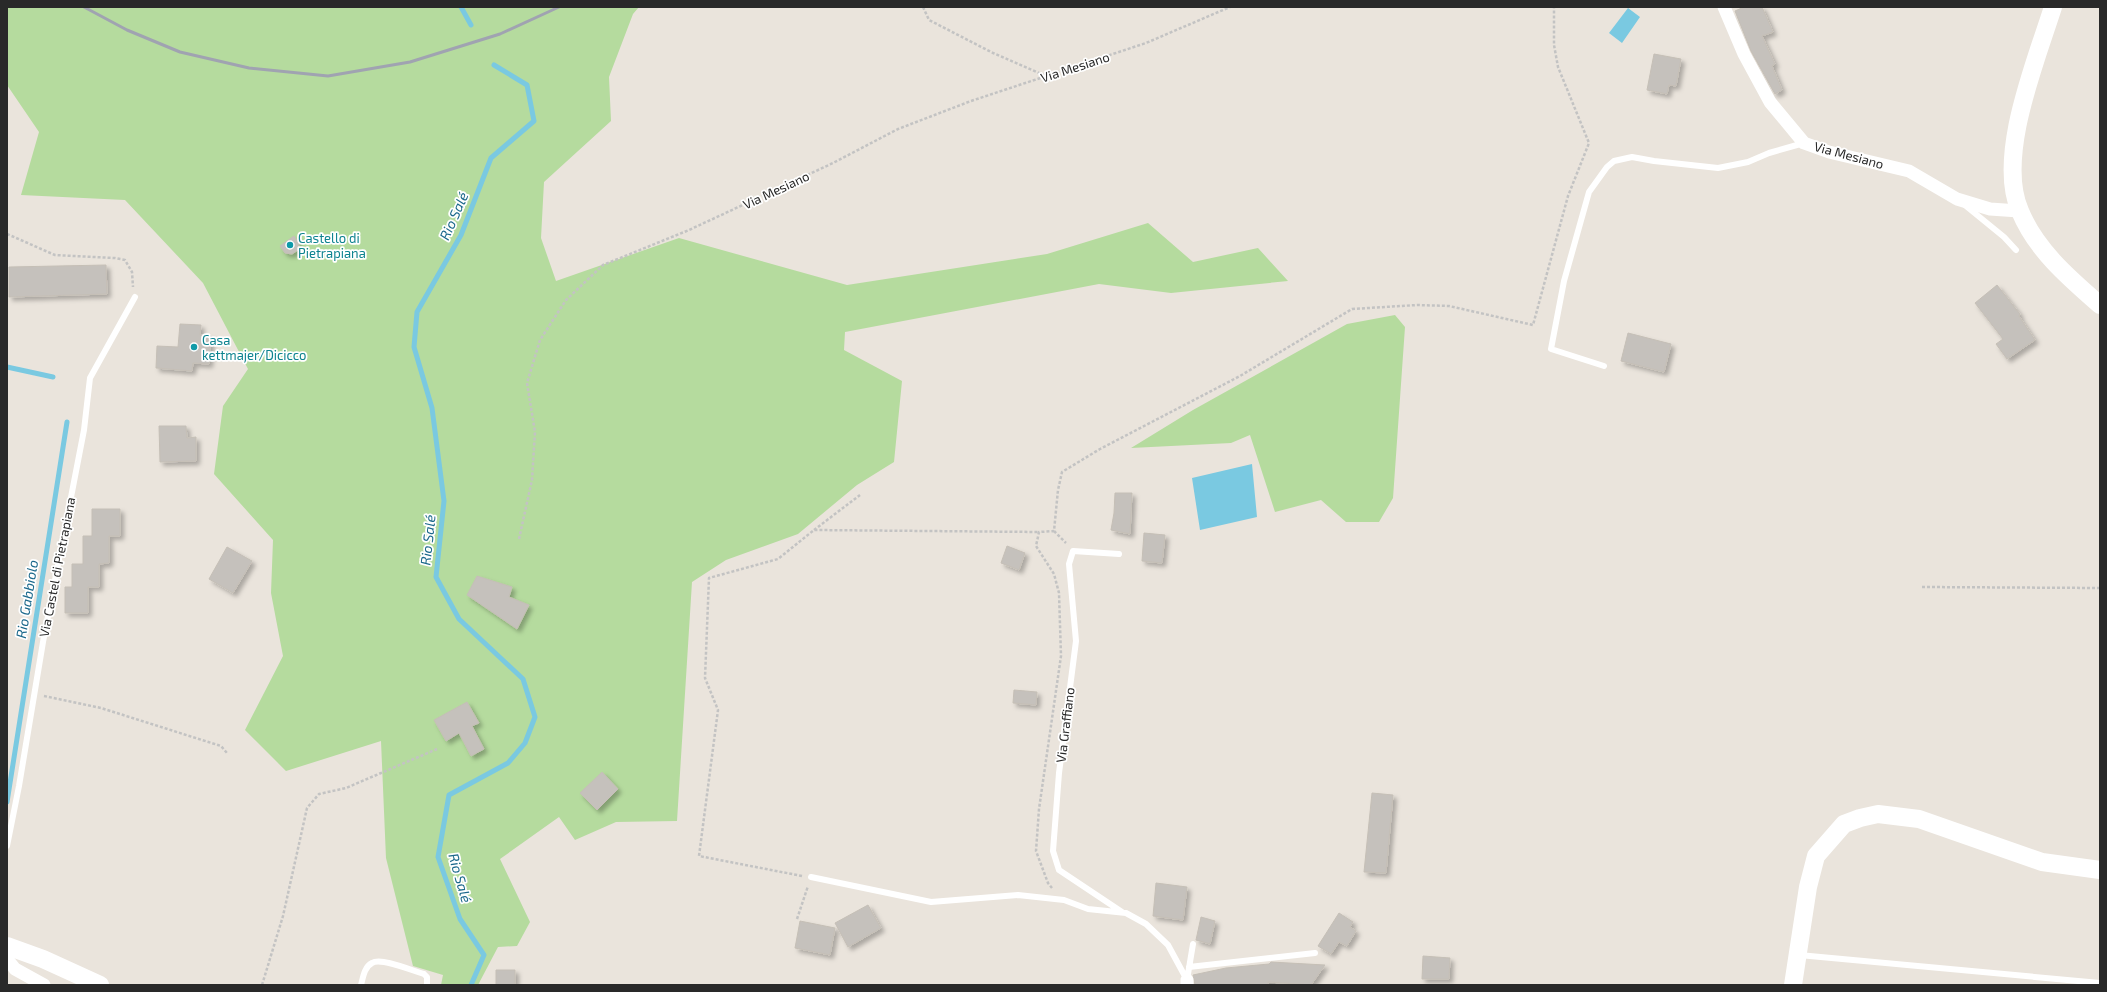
<svg xmlns="http://www.w3.org/2000/svg" width="2107" height="992" font-family="'Exo 2',sans-serif">
	<style>
		.green { fill: #b5db9e }
		.water { fill: #7ac9e1 }
		.lines { fill: none; stroke-linecap: round; stroke-linejoin: round }
		.stream { stroke: #7ac9e1; stroke-width: 5 }
		.building { fill: #c5c1bc; stroke: #c5bfb6; filter: url(#shadow) }
		.path { stroke: #c3c3c3; stroke-width: 2.5; stroke-dasharray: 3 2; stroke-linecap: butt }
		.service { stroke: #fff; stroke-width: 6 }
		.minor { stroke: #fff; stroke-width: 13 }
		.secondary { stroke: #fff; stroke-width: 18 }
		.rail { stroke: #a0a3b1; stroke-width: 3 }
		.culture-dot { fill: #0f9aa8; stroke: #fff; stroke-width: 1.5 }
		.labels { text-anchor: middle; stroke-width: 3.5; stroke-linejoin: round; paint-order: stroke }
		.street-label { font-size: 13px; fill: #292929; stroke: #fff }
		.culture-label { font-size: 13px; fill: #0d838f; stroke: #fff; text-anchor: start }
		.water-label { font-size: 14px; font-style: italic; fill: #1b688b; stroke: #fff }
	</style>
	<defs>
		<filter id="shadow"><feDropShadow dx="3.5" dy="3.5" stdDeviation="2" flood-color="#0004"/></filter>
	</defs>
	<rect width="100%" height="100%" fill="#eae4dc"/>
	<!-- green -->
	<path class="green" d="M7,7H639L633,14L609,77L611,121L544,182L541,238L556,281L679,238L847,285L1047,254L1148,223L1193,262L1258,248L1288,281L1171,293L1099,284L845,332L844,350L902,381L894,462L857,485L798,534L726,560L692,582L677,821L616,822L575,840L559,817L500,859L530,922L517,946L498,947L478,985H441L443,975L413,966L386,858L381,741L286,771L245,730L283,656L271,593L273,540L214,474L223,406L248,369L203,283L125,200L21,195L39,132L7,85Z
		M1395,315L1405,327L1393,498L1379,522H1346L1321,500L1275,512L1250,435L1231,443L1131,448L1193,410L1347,324Z"/>
	<!-- water -->
	<path class="water" d="M1628,8L1640,17L1622,43L1609,33Z
		M1252,464L1257,517L1200,530L1192,478Z"/>
	<g class="lines">
		<!-- stream -->
		<path class="stream" d="M461,7L471,25
			M7,367L53,377
			M7,802L67,422
			M471,985L484,955L460,919L438,857L449,795L508,763L525,743L535,717L523,679L459,619L436,577L444,501L432,408L414,347L417,312L461,235L491,158L534,121L527,85L494,65"/>
	</g>
	<!-- building -->
	<path class="building" d="M1744,7H1762L1773,32L1762,36L1775,64L1772,66L1782,90L1775,94L1751,51L1735,11Z
		M1654,54L1681,59L1676,86L1669,85L1667,94L1647,90Z
		M294,236L299,244L298,250L292,254L285,253L280,246Z
		M106,265L107,294L9,297V267Z
		M1997,285L2020,314L2019,316L2035,340L2007,359L1996,344L2003,339L1975,303Z
		M180,324L201,325L200,335L211,336L209,364L193,363L192,371L156,368L157,346L178,347Z
		M1628,333L1671,344L1664,372L1621,361Z
		M159,426H186L187,438L196,437V461L160,462Z
		M1115,493H1132L1130,534L1111,530L1114,513Z
		M92,509H120V536H109V563L99,564V587H88V613H65V587H72V564H83V536H92Z
		M1144,533L1165,535L1162,563L1142,561Z
		M1007,546L1025,553L1019,570L1001,563Z
		M227,547L252,561L233,593L209,579Z
		M477,576L512,587L509,597L529,605L517,629L467,595Z
		M1014,690L1037,692L1036,705L1013,703Z
		M467,702L479,723L472,726L484,749L471,756L459,733L446,741L434,720Z
		M602,772L618,789L597,810L580,793Z
		M1372,793L1393,795L1386,873L1364,872Z
		M1156,883L1187,887L1183,920L1153,916Z
		M868,905L881,928L848,947L835,923Z
		M1339,913L1353,922L1350,927L1356,931L1347,946L1339,942L1331,954L1318,946Z
		M1201,917L1215,921L1210,944L1196,940Z
		M800,921L835,928L830,955L795,948Z
		M1423,956L1450,958L1449,979H1422Z
		M1271,962L1325,965L1311,985L1268,982V985H1195L1193,975L1226,968L1269,964Z
		M496,970H515V985H496Z"/>
	<g class="lines">
		<!-- path -->
		<path class="path" d="M923,7L929,20L993,53L1046,76
			M7,234L55,255L115,258L125,260L132,272L133,287
			M814,530L860,495
			M1054,531L1066,543
			M519,539L532,480L535,432L527,383L540,340L566,300L603,265L689,230L833,163L898,129L971,101L1146,43L1230,7
			M1922,587L2100,588
			M44,696L101,708L221,746L227,753
			M802,876L699,856L718,710L705,678L709,578L778,559L814,530L1039,532
			M1052,888L1048,883L1036,851L1039,809L1061,656L1059,593L1054,574L1036,546L1039,532L1054,531L1058,490L1062,472L1100,449L1240,376L1352,309L1417,305L1449,306L1533,325L1568,196L1589,143L1558,67L1554,45V7
			M797,919L808,886
			M262,985L283,916L307,808L319,794L346,788L437,749"/>
		<!-- service -->
		<path class="service" d="M1966,206L2004,237L2016,250
			M1604,366L1551,349L1564,281L1589,192L1607,167L1614,161L1632,157L1654,161L1718,168L1748,162L1769,153L1804,143
			M1119,554L1073,551L1069,564L1076,641L1059,773L1053,851L1059,870L1122,912
			M7,846L19,786L43,642L84,430L90,378L135,297
			M811,877L931,902L1018,895L1064,900L1088,909L1126,913L1146,924L1168,945L1187,980
			M1799,955L2100,983
			M1189,967L1315,953
			M1187,980L1193,944
			M361,985C363,978 364,967 372,963C381,957 413,971 424,974L427,977V985"/>
		<!-- minor -->
		<path class="minor" d="M1724,7L1744,54L1770,102L1804,143L1829,152L1909,171L1957,199L1990,209L2019,211
			M7,959L15,969L44,985
			M1187,985V980"/>
		<!-- secondary -->
		<path class="secondary" d="M2053,7C2036,61 1996,157 2020,211C2036,250 2069,278 2100,305
			M7,946L43,959L100,985
			M1793,985L1808,887L1816,856L1844,824L1860,818L1878,814L1919,819L2042,862L2100,870"/>
		<!-- rail -->
		<path class="rail" d="M84,7L127,30L180,52L249,68L328,76L410,62L500,34L559,7"/>
	</g>
	<!-- markers -->
	<g class="culture-dot">
		<circle cx="290" cy="245" r="4"/>
		<circle cx="194" cy="347" r="4"/>
	</g>
	<g class="labels">
		<!-- street labels -->
		<g class="street-label">
			<text transform="translate(1075 67) rotate(-18)" y="5">Via Mesiano</text>
			<text transform="translate(1849 155) rotate(15)" y="5">Via Mesiano</text>
			<text transform="translate(776 190) rotate(-25)" y="5">Via Mesiano</text>
			<text transform="translate(57 567) rotate(-79)" y="5">Via Castel di Pietrapiana</text>
			<text transform="translate(1065 725) rotate(-83)" y="5">Via Graffiano</text>
		</g>
		<!-- culture labels -->
		<g class="culture-label">
			<text x="298" y="243">Castello di<tspan x="298" dy="15">Pietrapiana</tspan></text>
			<text x="202" y="345">Casa<tspan x="202" dy="15">kettmajer/Dicicco</tspan></text>
		</g>
		<!-- water labels -->
		<g class="water-label">
			<text transform="translate(454 216) rotate(-66)" y="5">Rio Salé</text>
			<text transform="translate(428 540) rotate(-84)" y="5">Rio Salé</text>
			<text transform="translate(27 599) rotate(-81)" y="5">Rio Gabbiolo</text>
			<text transform="translate(460 878) rotate(74)" y="5">Rio Salé</text>
		</g>
	</g>
	<!-- border -->
	<rect width="2107" height="992" fill="none" stroke="#292929" stroke-width="16"/>
</svg>
